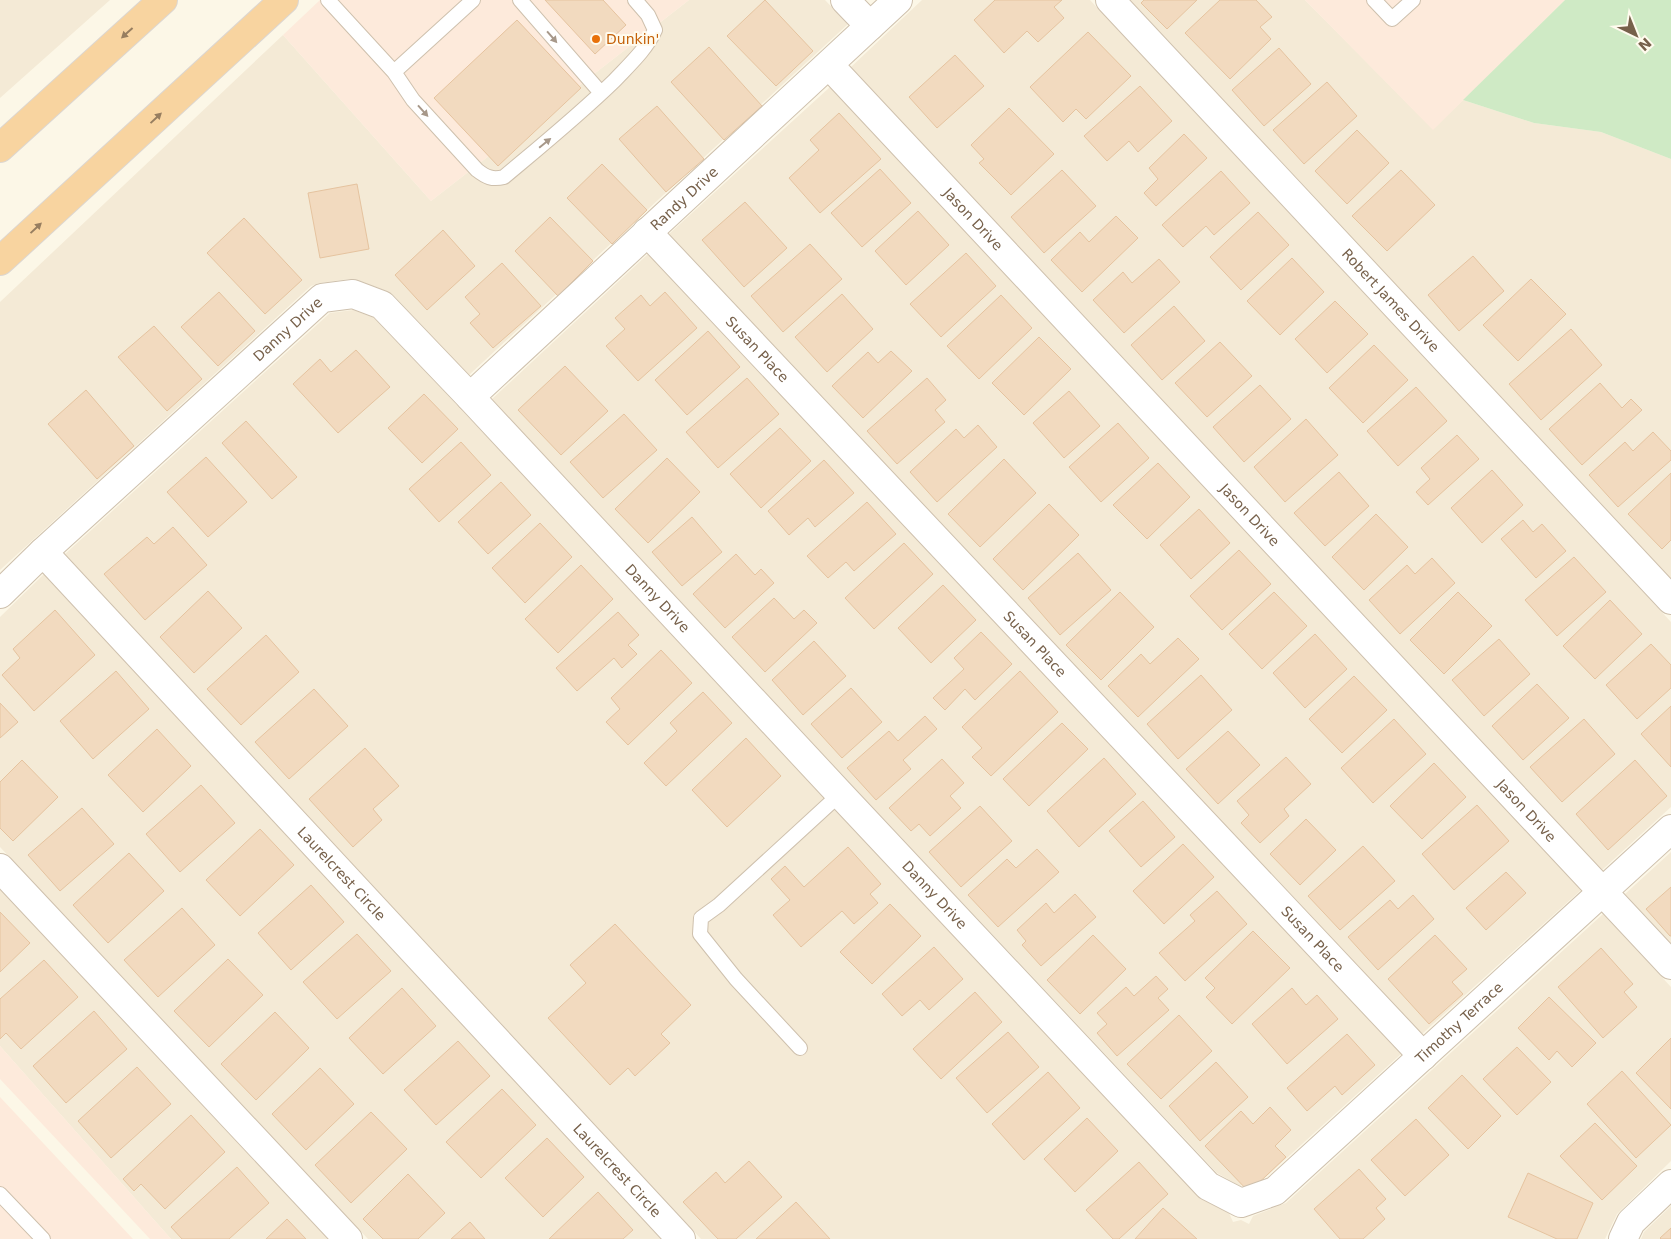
<svg xmlns="http://www.w3.org/2000/svg" width="1671" height="1239" font-family="'DejaVu Sans',sans-serif">
	<style>
		.residential { fill: #f4ead6 }
		.commercial { fill: #fdeadb }
		.green { fill: #cfeac5 }
		.building { fill: #f2dabf; stroke: #e5c39f }
		.lines { fill: none; stroke-linecap: round; stroke-linejoin: round }
		.service-casing { stroke: #cec0ad; stroke-width: 16 }
		.minor-casing { stroke: #cec0ad; stroke-width: 30 }
		.trunk-casing { stroke: #dcd6d0; stroke-width: 30 }
		.service { stroke: #fff; stroke-width: 14 }
		.minor { stroke: #fff; stroke-width: 28 }
		.trunk { stroke: #f8d4a0; stroke-width: 28 }
		.oneway { fill: #977e60 }
		.oneway2 { fill: #a7988a }
		.food-dot { fill: #e8710a; stroke: #fffbee; stroke-width: 2 }
		.labels { text-anchor: middle; stroke-width: 4; stroke-linejoin: round; paint-order: stroke }
		.food-label { font-size: 14px; fill: #c56008; stroke: #fffbee; text-anchor: start }
		.street-label { font-size: 14px; fill: #77614b; stroke: #fffbee }
	</style>
	<rect width="100%" height="100%" fill="#fcf7e7"/>
	<!-- residential -->
	<path class="residential" d="M0,0H110L0,98Z
		M689,0H825L848,24L469,375L393,295L386,291L357,280L350,279L319,283L311,286L0,570V302L283,35L431,201Z
		M922,0H1090L1671,622V807L1602,870L851,67Z
		M1130,0H1305L1433,129L1463,100L1534,123L1601,132L1671,159V579Z
		M830,87L1581,890L1422,1034L669,234Z
		M648,254L1401,1054L1266,1177L1240,1186L1217,1173L851,784L492,399Z
		M353,310L374,318L459,407L829,804L1198,1196L1229,1213L1233,1222L1241,1220L1249,1224L1253,1216L1286,1203L1603,914L1671,987V1161L1617,1214L1605,1239H701L65,554L330,313Z
		M44,574L661,1239H368L0,847V617Z
		M1671,852V944L1625,894Z
		M0,889L328,1239H171L0,1046Z
		M1671,1206V1239H1641L1644,1232Z"/>
	<!-- commercial -->
	<path class="commercial" d="M320,0H689L431,201L283,35Z
		M1305,0H1565L1433,130Z
		M0,1046L171,1239H150L0,1079Z
		M0,1097L133,1239H0Z"/>
	<!-- green -->
	<path class="green" d="M1565,0H1671V159L1601,132L1534,123L1463,100Z"/>
	<!-- building -->
	<path class="building" d="M545,0H603L626,25L595,54Z
		M765,0L813,51L776,86L727,36Z
		M995,0H1062L1054,7L1064,18L1038,42L1027,31L1004,53L974,20Z
		M1144,0H1197L1167,29L1141,3Z
		M1220,0H1256L1272,17L1260,27L1271,39L1230,79L1185,33Z
		M517,20L581,88L498,166L434,98Z
		M1088,32L1131,76L1086,119L1076,109L1063,122L1030,87Z
		M709,47L762,106L724,140L671,82Z
		M1279,48L1311,84L1264,126L1232,90Z
		M955,55L984,86L937,128L909,97Z
		M1327,82L1357,116L1304,164L1273,130Z
		M1140,86L1172,121L1138,152L1129,141L1107,161L1084,136Z
		M657,106L704,159L666,192L619,139Z
		M1009,108L1054,154L1011,195L979,163L984,159L971,145Z
		M839,113L881,159L820,213L789,178L819,150L810,140Z
		M1357,130L1389,163L1347,204L1315,171Z
		M1184,134L1207,158L1156,206L1144,193L1158,179L1149,168Z
		M602,164L647,210L612,244L567,198Z
		M880,169L911,203L862,247L831,213Z
		M1062,170L1096,206L1044,253L1011,217Z
		M1401,170L1435,205L1387,251L1352,216Z
		M1221,171L1250,203L1214,235L1206,226L1183,247L1162,225Z
		M357,184L369,249L320,258L308,193Z
		M745,202L787,248L744,287L702,240Z
		M918,211L949,245L906,285L875,251Z
		M1258,212L1289,245L1241,290L1210,257Z
		M1116,216L1138,238L1082,292L1051,260L1080,232L1089,242Z
		M550,217L593,261L558,296L515,251Z
		M244,218L302,280L265,314L207,253Z
		M443,230L475,266L427,310L395,275Z
		M810,244L842,279L783,332L751,296Z
		M966,253L996,286L941,337L910,304Z
		M1473,256L1504,291L1459,331L1428,295Z
		M1292,258L1324,292L1280,335L1247,301Z
		M1159,259L1180,282L1124,333L1093,300L1123,272L1132,283Z
		M502,263L541,306L493,348L470,323L480,314L465,297Z
		M1531,279L1566,314L1518,361L1483,325Z
		M219,292L255,331L218,366L181,327Z
		M665,292L697,328L638,381L606,346L625,329L615,318L641,295L650,306Z
		M842,294L873,329L827,372L795,337Z
		M1001,295L1032,328L979,379L947,346Z
		M1335,301L1368,334L1327,373L1295,339Z
		M1174,306L1205,341L1162,380L1131,345Z
		M154,326L202,379L167,411L118,357Z
		M1571,329L1602,365L1541,420L1509,384Z
		M708,331L740,367L687,415L655,380Z
		M1039,337L1071,369L1024,415L992,383Z
		M1220,342L1252,376L1207,417L1175,383Z
		M1374,345L1408,380L1363,423L1329,388Z
		M356,350L390,387L338,433L293,384L320,359L331,372Z
		M891,351L912,371L863,418L832,386L868,352L878,363Z
		M565,366L608,411L561,455L518,410Z
		M747,378L779,414L718,468L686,432Z
		M927,378L946,400L935,410L945,422L897,464L867,431Z
		M1600,383L1622,408L1631,399L1642,410L1582,465L1549,429Z
		M1260,385L1291,419L1244,462L1213,427Z
		M1416,387L1447,421L1398,466L1367,431Z
		M86,390L134,446L97,479L48,424Z
		M1069,391L1100,426L1064,458L1033,423Z
		M424,394L458,429L422,463L388,428Z
		M624,414L657,450L603,498L570,462Z
		M1306,419L1338,455L1285,502L1254,467Z
		M246,421L297,477L272,499L222,443Z
		M1118,423L1149,458L1101,502L1069,467Z
		M978,425L997,447L937,502L910,472L956,429L964,438Z
		M780,428L811,461L761,508L730,474Z
		M1653,432L1671,451V460L1618,507L1589,475L1625,442L1633,451Z
		M1457,435L1479,459L1428,505L1416,492L1430,479L1421,468Z
		M461,442L491,475L439,522L409,489Z
		M206,457L247,502L208,537L167,492Z
		M667,458L700,492L648,543L615,509Z
		M1004,459L1036,493L980,547L948,514Z
		M824,460L854,493L815,527L808,518L789,535L768,511Z
		M1158,463L1190,497L1147,539L1113,505Z
		M1492,470L1523,505L1482,543L1451,508Z
		M1339,472L1369,506L1325,546L1294,513Z
		M1671,473V540L1662,549L1628,514Z
		M501,482L531,515L488,554L458,522Z
		M867,502L896,534L854,571L846,562L828,578L807,556Z
		M1049,504L1079,535L1023,590L993,559Z
		M1199,509L1230,543L1191,579L1160,545Z
		M1376,514L1408,547L1364,590L1332,557Z
		M692,517L722,552L682,586L652,552Z
		M1523,520L1533,532L1542,524L1566,551L1536,578L1501,539Z
		M540,523L572,557L525,603L492,568Z
		M173,527L207,565L145,620L104,574L147,537L154,544Z
		M904,543L933,574L874,629L845,598Z
		M1239,550L1271,584L1222,630L1190,596Z
		M1078,553L1111,590L1060,635L1028,598Z
		M736,554L755,575L761,569L774,583L725,628L693,594Z
		M1574,557L1606,592L1557,636L1525,600Z
		M1432,558L1455,583L1400,634L1369,600L1407,565L1415,574Z
		M581,565L613,599L558,653L525,619Z
		M943,585L976,620L931,663L898,628Z
		M208,591L242,628L194,673L160,637Z
		M1120,592L1154,627L1101,680L1066,645Z
		M1274,592L1307,626L1262,669L1229,634Z
		M1458,592L1492,626L1444,674L1410,640Z
		M774,598L794,619L804,610L817,623L765,672L732,637Z
		M1610,600L1642,634L1595,679L1563,646Z
		M55,610L95,655L34,711L2,675L20,658L13,649Z
		M618,612L639,635L628,645L637,654L622,668L614,658L577,691L556,668Z
		M981,632L1012,664L975,700L965,689L945,710L933,698L964,669L954,658Z
		M1315,634L1347,669L1305,708L1273,673Z
		M266,635L299,672L241,725L207,689Z
		M1178,638L1199,659L1138,717L1108,686L1141,654L1150,664Z
		M1499,639L1530,674L1484,716L1452,680Z
		M814,641L846,676L803,715L772,680Z
		M1651,644L1671,665V688L1637,719L1606,685Z
		M661,650L692,683L628,745L606,722L620,709L611,698Z
		M116,671L149,709L93,759L60,721Z
		M1020,671L1058,712L991,776L972,757L982,748L962,727Z
		M1201,675L1232,710L1178,759L1147,724Z
		M1354,676L1387,710L1342,753L1309,719Z
		M1537,684L1569,718L1523,760L1492,726Z
		M851,688L882,722L842,758L811,724Z
		M314,689L348,726L289,779L255,742Z
		M703,692L732,723L666,786L644,763L677,731L670,723Z
		M0,703L18,722L0,738Z
		M1671,706V767L1641,734Z
		M925,716L937,729L903,760L911,769L876,800L847,768L889,731L898,741Z
		M1394,719L1426,754L1373,803L1341,768Z
		M1584,719L1615,754L1562,802L1530,767Z
		M1062,723L1088,749L1029,806L1003,779Z
		M157,729L191,766L143,812L108,775Z
		M1228,731L1260,765L1218,804L1186,769Z
		M746,738L781,776L727,827L692,790Z
		M365,748L399,786L373,809L382,820L353,847L309,799Z
		M1286,757L1311,784L1284,809L1289,816L1260,843L1241,823L1249,815L1237,801Z
		M1104,758L1136,794L1079,847L1047,811Z
		M942,759L964,783L950,796L961,808L930,836L919,824L911,831L889,808Z
		M22,760L58,797L13,841L0,828V782Z
		M1635,760L1667,796L1608,850L1576,814Z
		M1434,763L1466,797L1422,839L1390,806Z
		M201,785L235,823L180,872L146,834Z
		M1143,801L1175,837L1141,867L1109,831Z
		M1477,805L1509,841L1454,890L1422,854Z
		M980,806L1012,841L961,887L929,852Z
		M82,808L114,844L60,891L28,855Z
		M1306,819L1336,850L1300,885L1270,854Z
		M260,829L294,865L240,916L206,880Z
		M1183,844L1214,877L1164,924L1133,891Z
		M1363,846L1395,881L1340,930L1308,896Z
		M848,847L881,884L870,894L878,903L854,924L842,911L801,947L773,915L790,900L771,879L785,866L804,887Z
		M1037,849L1059,872L998,927L968,895L1007,859L1016,868Z
		M129,853L164,891L108,943L73,905Z
		M1506,872L1526,893L1486,930L1466,908Z
		M311,885L344,922L291,970L258,933Z
		M1671,887V936H1670L1646,909Z
		M1217,891L1247,924L1185,981L1159,953L1195,921L1190,915Z
		M1075,894L1096,917L1041,966L1022,945L1026,941L1017,930L1046,903L1054,913Z
		M1413,895L1434,919L1378,970L1348,937L1390,900L1398,909Z
		M890,904L921,936L872,984L840,952Z
		M182,908L215,945L158,997L124,960Z
		M0,912L30,943L0,972Z
		M615,924L691,1005L661,1034L670,1043L635,1076L628,1068L610,1085L548,1018L586,983L570,965Z
		M1253,931L1290,968L1232,1024L1206,997L1215,988L1205,978Z
		M357,934L391,971L337,1019L303,982Z
		M1093,935L1126,969L1080,1014L1047,980Z
		M1435,935L1467,969L1452,982L1463,994L1429,1024L1388,979Z
		M934,947L963,979L929,1010L920,1000L902,1016L882,994Z
		M1601,948L1633,984L1624,992L1637,1007L1603,1038L1558,987Z
		M228,959L263,995L209,1047L174,1011Z
		M44,960L78,997L21,1049L6,1033L0,1039V999Z
		M1156,976L1168,989L1158,998L1169,1010L1117,1056L1097,1033L1107,1024L1097,1013L1126,987L1134,996Z
		M402,988L436,1026L383,1074L349,1038Z
		M1292,988L1306,1005L1317,995L1338,1019L1287,1064L1252,1024Z
		M975,992L1002,1022L941,1079L913,1049Z
		M1549,997L1596,1043L1572,1067L1557,1051L1549,1060L1518,1028Z
		M94,1011L127,1049L66,1103L33,1066Z
		M275,1012L309,1048L256,1100L221,1064Z
		M1179,1015L1212,1051L1161,1099L1127,1064Z
		M1008,1032L1039,1067L987,1113L956,1078Z
		M1347,1034L1375,1065L1342,1095L1335,1086L1307,1111L1287,1088Z
		M1671,1038V1109L1636,1073Z
		M458,1041L490,1076L436,1125L404,1090Z
		M1517,1047L1551,1082L1517,1115L1483,1079Z
		M1216,1062L1248,1097L1200,1141L1169,1106Z
		M137,1067L171,1104L111,1158L78,1121Z
		M320,1068L354,1104L306,1150L272,1114Z
		M1622,1071L1671,1125L1636,1158L1587,1104Z
		M1048,1072L1080,1108L1024,1160L992,1124Z
		M1462,1075L1501,1116L1468,1149L1428,1108Z
		M502,1089L536,1125L481,1178L446,1142Z
		M1270,1107L1291,1130L1275,1146L1286,1157L1249,1192L1205,1146L1241,1111L1253,1124Z
		M371,1112L407,1149L351,1203L315,1165Z
		M191,1115L225,1152L165,1209L141,1184L134,1191L123,1179Z
		M1087,1118L1118,1151L1075,1192L1044,1159Z
		M1416,1119L1449,1155L1405,1196L1371,1160Z
		M1595,1123L1637,1166L1602,1200L1560,1156Z
		M547,1138L584,1177L543,1217L505,1178Z
		M749,1161L782,1197L736,1239H718L683,1202L716,1172L725,1183Z
		M1139,1162L1168,1194L1119,1239H1113L1086,1210Z
		M237,1167L269,1203L229,1239H182L171,1227Z
		M1359,1169L1386,1199L1376,1208L1385,1219L1363,1239H1340L1314,1209Z
		M1528,1173L1593,1203L1577,1239H1557L1508,1217Z
		M408,1174L445,1213L418,1239H383L363,1219Z
		M598,1192L633,1230L623,1239H549Z
		M796,1202L830,1239H756Z
		M1163,1208L1197,1239H1135Z
		M287,1219L306,1239H266Z
		M470,1222L485,1239H451Z
		M1671,1228V1239H1661L1660,1238Z"/>
	<g class="lines">
		<defs>
			<path id="service" d="M328,0L394,72L473,0
				M520,0L601,93
				M1374,0L1392,19L1413,0
				M394,72L413,100L477,170C486,177 492,180 504,177C541,146 579,115 614,81C629,65 646,50 655,30L648,15L635,0
				M800,1048L736,979L700,934L701,918L719,905L840,794
				M0,1194L43,1239"/>
			<g id="minor">
				<path d="M845,0L870,26"/>
				<path id="s1" d="M1110,0L1671,600"/>
				<path id="s2" d="M829,65L1671,965"/>
				<path id="s3" d="M647,232L1423,1056"/>
				<path id="s4" d="M470,397L898,0"/>
				<path id="s5" d="M43,552L322,298L353,294L382,305L470,397L840,794L1208,1186L1241,1203L1275,1191L1671,829"/>
				<path id="s6" d="M0,594L43,552L681,1239"/>
				<path d="M0,868L348,1239"/>
				<path d="M1623,1239L1631,1222L1671,1184"/>
			</g>
			<path id="trunk" d="M0,148L163,0
				M0,261L284,0"/>
		</defs>
		<!-- service casing -->
		<use href="#service" class="service-casing"/>
		<!-- minor casing -->
		<use href="#minor" class="minor-casing"/>
		<!-- trunk casing -->
		<use href="#trunk" class="trunk-casing"/>
		<!-- service -->
		<use href="#service" class="service"/>
		<!-- minor -->
		<use href="#minor" class="minor"/>
		<!-- trunk -->
		<use href="#trunk" class="trunk"/>
	</g>
	<!-- one-way arrows -->
	<defs><path id="oneway-solid" d="M-6-.8H1V-3.2L6.5 0L1 3.2V.8H-6Z" transform="scale(1.25)"/></defs>
	<g class="oneway">
		<use href="#oneway-solid" transform="translate(127 33) rotate(138)"/>
		<use href="#oneway-solid" transform="translate(156 118) rotate(-43)"/>
		<use href="#oneway-solid" transform="translate(36 228) rotate(-43)"/>
	</g>
	<g class="oneway2">
		<use href="#oneway-solid" transform="translate(552 37) rotate(49)"/>
		<use href="#oneway-solid" transform="translate(423 111) rotate(48)"/>
		<use href="#oneway-solid" transform="translate(545 143) rotate(-39)"/>
	</g>
	<!-- markers -->
	<circle class="food-dot" cx="596" cy="39" r="5"/>
	<g class="labels">
		<!-- food labels -->
		<g class="food-label">
			<text x="606" y="44">Dunkin'</text>
		</g>
		<!-- street labels -->
		<g class="street-label">
			<text dy="5" stroke="none"><textPath href="#s4" startOffset="292">Randy Drive</textPath></text>
			<text dy="5" stroke="none"><textPath href="#s2" startOffset="211">Jason Drive</textPath></text>
			<text dy="5" stroke="none"><textPath href="#s1" startOffset="411">Robert James Drive</textPath></text>
			<text dy="5" stroke="none"><textPath href="#s5" startOffset="331">Danny Drive</textPath></text>
			<text dy="5" stroke="none"><textPath href="#s3" startOffset="161">Susan Place</textPath></text>
			<text dy="5" stroke="none"><textPath href="#s2" startOffset="616">Jason Drive</textPath></text>
			<text dy="5" stroke="none"><textPath href="#s5" startOffset="842">Danny Drive</textPath></text>
			<text dy="5" stroke="none"><textPath href="#s3" startOffset="566">Susan Place</textPath></text>
			<text dy="5" stroke="none"><textPath href="#s2" startOffset="1021">Jason Drive</textPath></text>
			<text dy="5" stroke="none"><textPath href="#s6" startOffset="499">Laurelcrest Circle</textPath></text>
			<text dy="5" stroke="none"><textPath href="#s5" startOffset="1248">Danny Drive</textPath></text>
			<text dy="5" stroke="none"><textPath href="#s3" startOffset="971">Susan Place</textPath></text>
			<text dy="5" stroke="none"><textPath href="#s5" startOffset="1970">Timothy Terrace</textPath></text>
			<text dy="5" stroke="none"><textPath href="#s6" startOffset="904">Laurelcrest Circle</textPath></text>
		</g>
	</g>
	<!-- north arrow -->
	<g transform="translate(1636 35) rotate(137)" stroke="#fffbee" stroke-width="4" paint-order="stroke">
	<path d="M0-4L9 19L0 12L-9 19Z" fill="#77614b"/>
	<text y="-8" font-size="14" font-weight="bold" text-anchor="middle" fill="#77614b">N</text>
	</g>
</svg>
